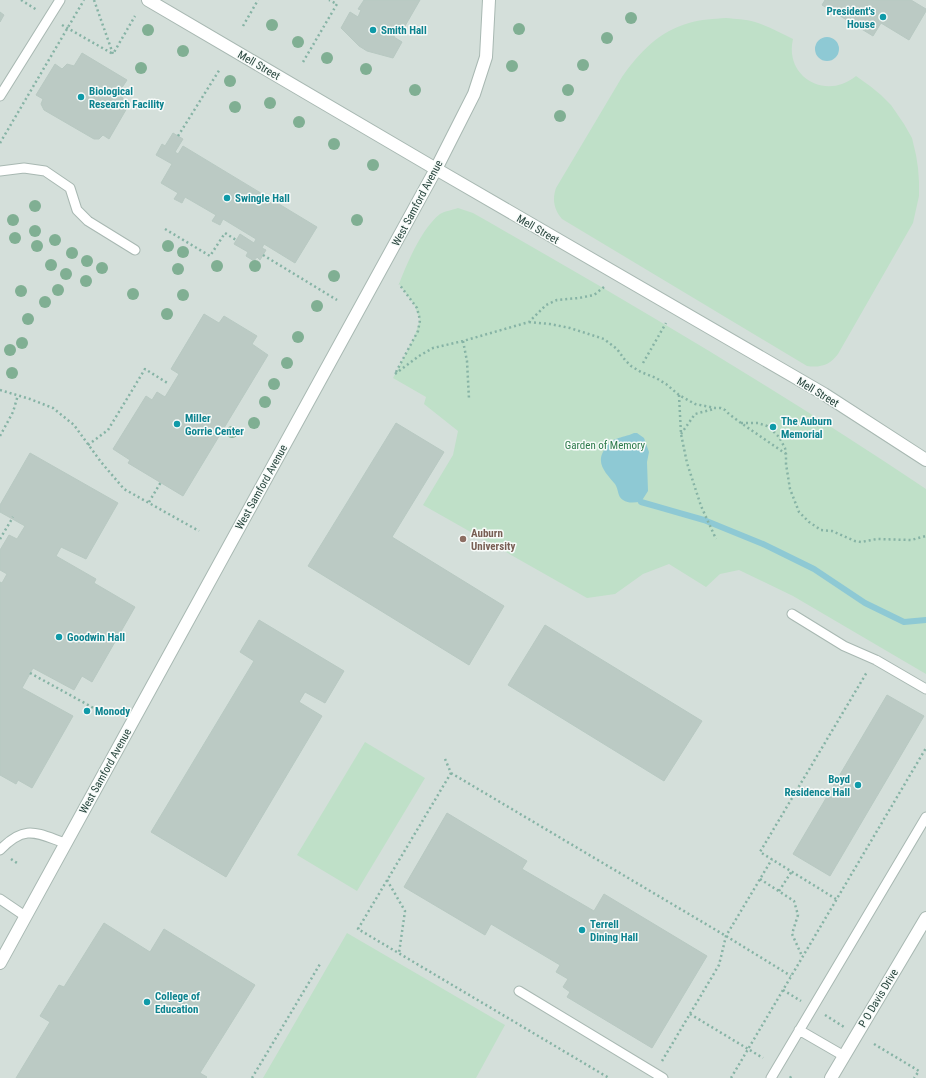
<svg xmlns="http://www.w3.org/2000/svg" width="926" height="1078" font-family="'Roboto Condensed',sans-serif">
	<style>
		.built { fill: #d4dfda }
		.green { fill: #bfe0c8 }
		.water { fill: #8ec9d4 }
		.lines { fill: none; stroke-linecap: round; stroke-linejoin: round }
		.stream { stroke: #8ec9d4; stroke-width: 6 }
		.building { fill: #bbcac4; stroke: #b8c9c2 }
		.service-casing { stroke: #a8b8b2; stroke-width: 11 }
		.minor-casing { stroke: #a8b8b2; stroke-width: 14 }
		.tertiary-casing { stroke: #a8b8b2; stroke-width: 14 }
		.path { stroke: #86b3a5; stroke-width: 2.5; stroke-dasharray: 2 3; stroke-linecap: butt }
		.service { stroke: #fff; stroke-width: 9 }
		.minor { stroke: #fff; stroke-width: 12 }
		.tertiary { stroke: #fff; stroke-width: 12 }
		.tree { fill: #80af93 }
		.culture-dot { fill: #0f9aa8; stroke: #f7fbf9; stroke-width: 1.5 }
		.education-dot { fill: #8d6e63; stroke: #f7fbf9; stroke-width: 1.5 }
		.labels { text-anchor: middle; stroke-width: 3; stroke-linejoin: round; paint-order: stroke }
		.culture-label { font-size: 11px; font-weight: bold; fill: #0d838f; stroke: #f7fbf9; text-anchor: start }
		.street-label { font-size: 11px; fill: #24423a; stroke: #f7fbf9 }
		.park-label { font-size: 11px; fill: #2d7a4b; stroke: #f7fbf9 }
		.education-label { font-size: 11px; font-weight: bold; fill: #785e54; stroke: #f7fbf9; text-anchor: start }
	</style>
	<rect width="100%" height="100%" fill="#e6efeb"/>
	<!-- built -->
	<path class="built" d="M0,0H926V1078H0Z"/>
	<!-- green -->
	<path class="green" d="M726,18C736,19 745,19 755,22C768,26 781,33 793,39C784,77 826,101 856,76L870,86L881,95L891,105L904,124L912,138L916,155L918,168L919,182V196L913,223L838,354C830,365 820,368 807,366L562,219C554,209 552,200 556,188L622,77C639,53 659,31 689,23C701,19 714,19 726,18Z
		M458,208L473,213C627,301 779,390 926,489V674L793,596L739,570L720,574L706,587L669,564L643,574L615,594L587,598L423,505L453,455L458,431L424,404L426,397L393,378L414,338L420,320L414,304L399,284C407,263 422,228 440,214C445,211 453,210 458,208Z
		M365,742L425,778L357,891L297,855Z
		M347,933L505,1025L476,1078H263Z"/>
	<!-- water -->
	<path class="water" d="M815 49a12 12 0 1 1 24 0a12 12 0 1 1-24 0Z
		M634,433H637L644,438L649,452L647,462L648,491L641,502C635,502 629,504 623,500C617,496 619,490 615,484C608,475 596,465 603,452C611,436 621,439 634,433Z"/>
	<g class="lines">
		<!-- stream -->
		<path class="stream" d="M641,502L704,520L763,544L814,569L865,603L904,622L926,620"/>
	</g>
	<!-- building -->
	<path class="building" d="M364,0H420L401,33L397,31L394,37L402,42L393,58L367,51L359,46L341,28L350,12L358,17L361,10L358,9Z
		M825,0H911L926,9V11L909,40L881,23L873,36L822,5Z
		M0,12L4,15L0,22Z
		M82,53L127,80L119,92L123,98L122,105L127,108L109,139L103,135L99,139H94L44,110L41,104L43,99L36,95L55,64L62,69L67,64L74,66Z
		M173,133L183,139L175,152L178,154L183,146L317,227L295,263L264,244L262,248L266,250L260,260L257,257L254,261L246,256L248,252L234,244L240,234L254,243L256,239L223,219L220,225L212,221L216,215L185,197L182,203L174,199L178,193L161,183L172,164L156,155L162,144L165,146Z
		M204,314L219,323L224,316L257,336L252,344L268,355L183,496L128,463L130,460L113,449L146,396L152,400L157,392L165,397L179,374L171,369Z
		M396,423L444,452L392,537L504,606L469,665L308,566Z
		M30,453L118,503L86,559L61,547L56,556L96,579L94,583L135,607L92,682L82,676L74,690L33,668L22,688L73,716L32,788L18,780L16,784L0,775V582L2,583L7,574L0,570V550L9,535L17,539L25,526L0,512V505Z
		M259,620L344,671L325,703L305,692L299,702L322,716L226,877L151,832L254,661L240,652Z
		M545,625L702,721L664,781L508,685Z
		M887,695L924,716L830,876L793,854Z
		M447,813L527,861L522,869L594,911L604,894L707,956L652,1048L567,997L570,992L563,987L568,979L556,972L560,965L491,924L485,935L404,887Z
		M104,923L150,952L164,929L255,985L200,1073L207,1077L206,1078H16L50,1022L40,1016L59,985L64,987Z"/>
	<g class="lines">
		<defs>
			<path id="service" d="M0,96L60,0
				M0,171L24,168L45,171L70,188L77,210L88,221L135,250
				M792,614L844,646L876,660L926,689
				M0,850C25,824 36,833 65,843
				M0,899L25,916
				M519,991L663,1078
				M799,1030L844,1056
				M771,1078L926,817"/>
			<path id="minor" d="M148,0L436,169
				M831,1078L926,918"/>
			<path id="tertiary" d="M436,169L824,394L926,460
				M0,963L436,169L474,94L486,57L489,0"/>
		</defs>
		<!-- service casing -->
		<use href="#service" class="service-casing"/>
		<!-- minor casing -->
		<use href="#minor" class="minor-casing"/>
		<!-- tertiary casing -->
		<use href="#tertiary" class="tertiary-casing"/>
		<!-- path -->
		<path class="path" d="M21,0L37,10
			M94,0L113,54L135,16
			M62,25L113,54
			M243,26L258,0
			M303,62L337,4L329,0
			M178,136L220,69
			M0,143L84,0
			M165,229L210,256L225,233L236,240
			M263,255L337,300
			M529,322L550,324L570,328L604,339L617,349L625,360L631,366L641,372L656,378L666,384L679,395L695,404L715,408H721L725,410L729,414L741,423L786,454
			M463,341L467,361L469,399
			M643,363L666,323
			M396,372L418,331L420,320L417,308L399,284
			M395,374L419,356L433,348L463,341L529,322L546,305L557,300L579,298L594,295L604,287
			M0,390L30,399L53,408L74,425L101,462L124,489L199,531
			M679,395L681,434L687,463L701,506L716,539
			M741,423H758L767,426L773,431L779,437L785,448L786,454V464L790,489L799,512L809,522L821,530L832,531L855,541L861,542L877,539L911,540L926,536
			M681,434L695,414L714,409
			M0,436L13,412L18,395
			M88,445L108,430L145,369L169,384
			M149,502L161,482
			M0,539L13,517
			M30,673L99,711
			M445,759L451,773L358,929L609,1078
			M451,773L726,936L791,976
			M11,859L17,863
			M760,879L794,901L798,915L792,934L802,956
			M387,880L405,911L399,953
			M779,891L792,871
			M836,899L760,852L867,672
			M783,990L801,1001
			M690,1014L763,1058
			M825,1015L844,1027
			M874,1044L919,1071L914,1078
			M662,1061L719,965L726,936L772,859
			M252,1078L320,964
			M731,1078L926,748
			M790,1078L792,1075"/>
		<!-- service -->
		<use href="#service" class="service"/>
		<!-- minor -->
		<use href="#minor" class="minor"/>
		<!-- tertiary -->
		<use href="#tertiary" class="tertiary"/>
	</g>
	<!-- trees -->
	<g class="tree">
		<circle cx="631" cy="18" r="6"/>
		<circle cx="272" cy="25" r="6"/>
		<circle cx="519" cy="29" r="6"/>
		<circle cx="148" cy="30" r="6"/>
		<circle cx="607" cy="38" r="6"/>
		<circle cx="298" cy="42" r="6"/>
		<circle cx="183" cy="51" r="6"/>
		<circle cx="327" cy="58" r="6"/>
		<circle cx="583" cy="65" r="6"/>
		<circle cx="512" cy="66" r="6"/>
		<circle cx="141" cy="68" r="6"/>
		<circle cx="366" cy="69" r="6"/>
		<circle cx="230" cy="81" r="6"/>
		<circle cx="415" cy="90" r="6"/>
		<circle cx="568" cy="90" r="6"/>
		<circle cx="270" cy="103" r="6"/>
		<circle cx="235" cy="107" r="6"/>
		<circle cx="560" cy="116" r="6"/>
		<circle cx="299" cy="122" r="6"/>
		<circle cx="334" cy="144" r="6"/>
		<circle cx="373" cy="165" r="6"/>
		<circle cx="35" cy="206" r="6"/>
		<circle cx="13" cy="220" r="6"/>
		<circle cx="357" cy="220" r="6"/>
		<circle cx="35" cy="231" r="6"/>
		<circle cx="15" cy="238" r="6"/>
		<circle cx="55" cy="240" r="6"/>
		<circle cx="37" cy="246" r="6"/>
		<circle cx="168" cy="246" r="6"/>
		<circle cx="183" cy="252" r="6"/>
		<circle cx="72" cy="253" r="6"/>
		<circle cx="87" cy="261" r="6"/>
		<circle cx="51" cy="265" r="6"/>
		<circle cx="217" cy="266" r="6"/>
		<circle cx="255" cy="266" r="6"/>
		<circle cx="102" cy="268" r="6"/>
		<circle cx="178" cy="269" r="6"/>
		<circle cx="66" cy="274" r="6"/>
		<circle cx="334" cy="276" r="6"/>
		<circle cx="86" cy="281" r="6"/>
		<circle cx="58" cy="290" r="6"/>
		<circle cx="21" cy="291" r="6"/>
		<circle cx="133" cy="294" r="6"/>
		<circle cx="183" cy="295" r="6"/>
		<circle cx="45" cy="302" r="6"/>
		<circle cx="317" cy="306" r="6"/>
		<circle cx="167" cy="314" r="6"/>
		<circle cx="28" cy="319" r="6"/>
		<circle cx="298" cy="337" r="6"/>
		<circle cx="22" cy="343" r="6"/>
		<circle cx="10" cy="350" r="6"/>
		<circle cx="287" cy="363" r="6"/>
		<circle cx="12" cy="373" r="6"/>
		<circle cx="274" cy="384" r="6"/>
		<circle cx="265" cy="402" r="6"/>
		<circle cx="254" cy="423" r="6"/>
		<circle cx="232" cy="432" r="6"/>
	</g>
	<!-- markers -->
	<g class="culture-dot">
		<circle cx="883" cy="17" r="4"/>
		<circle cx="373" cy="30" r="4"/>
		<circle cx="81" cy="97" r="4"/>
		<circle cx="227" cy="198" r="4"/>
		<circle cx="177" cy="424" r="4"/>
		<circle cx="773" cy="427" r="4"/>
		<circle cx="59" cy="637" r="4"/>
		<circle cx="87" cy="711" r="4"/>
		<circle cx="858" cy="785" r="4"/>
		<circle cx="582" cy="930" r="4"/>
		<circle cx="147" cy="1002" r="4"/>
	</g>
	<circle class="education-dot" cx="463" cy="539" r="4"/>
	<g class="labels">
		<!-- culture labels -->
		<g class="culture-label">
			<text x="875" y="15" text-anchor="end">President's<tspan x="875" dy="13">House</tspan></text>
			<text x="381" y="34">Smith Hall</text>
			<text x="89" y="95">Biological<tspan x="89" dy="13">Research Facility</tspan></text>
			<text x="235" y="202">Swingle Hall</text>
			<text x="185" y="422">Miller<tspan x="185" dy="13">Gorrie Center</tspan></text>
			<text x="781" y="425">The Auburn<tspan x="781" dy="13">Memorial</tspan></text>
			<text x="67" y="641">Goodwin Hall</text>
			<text x="95" y="715">Monody</text>
			<text x="850" y="783" text-anchor="end">Boyd<tspan x="850" dy="13">Residence Hall</tspan></text>
			<text x="590" y="928">Terrell<tspan x="590" dy="13">Dining Hall</tspan></text>
			<text x="155" y="1000">College of<tspan x="155" dy="13">Education</tspan></text>
		</g>
		<!-- street labels -->
		<g class="street-label">
			<text transform="translate(259 65) rotate(30)" y="4">Mell Street</text>
			<text transform="translate(417 203) rotate(-62)" y="4">West Samford Avenue</text>
			<text transform="translate(538 229) rotate(30)" y="4">Mell Street</text>
			<text transform="translate(818 392) rotate(31)" y="4">Mell Street</text>
			<text transform="translate(261 487) rotate(-61)" y="4">West Samford Avenue</text>
			<text transform="translate(105 771) rotate(-61)" y="4">West Samford Avenue</text>
			<text transform="translate(878 998) rotate(-59)" y="4">P O Davis Drive</text>
		</g>
		<!-- park labels -->
		<g class="park-label">
			<text x="605" y="449">Garden of Memory</text>
		</g>
		<!-- education labels -->
		<g class="education-label">
			<text x="471" y="537">Auburn<tspan x="471" dy="13">University</tspan></text>
		</g>
	</g>
</svg>
